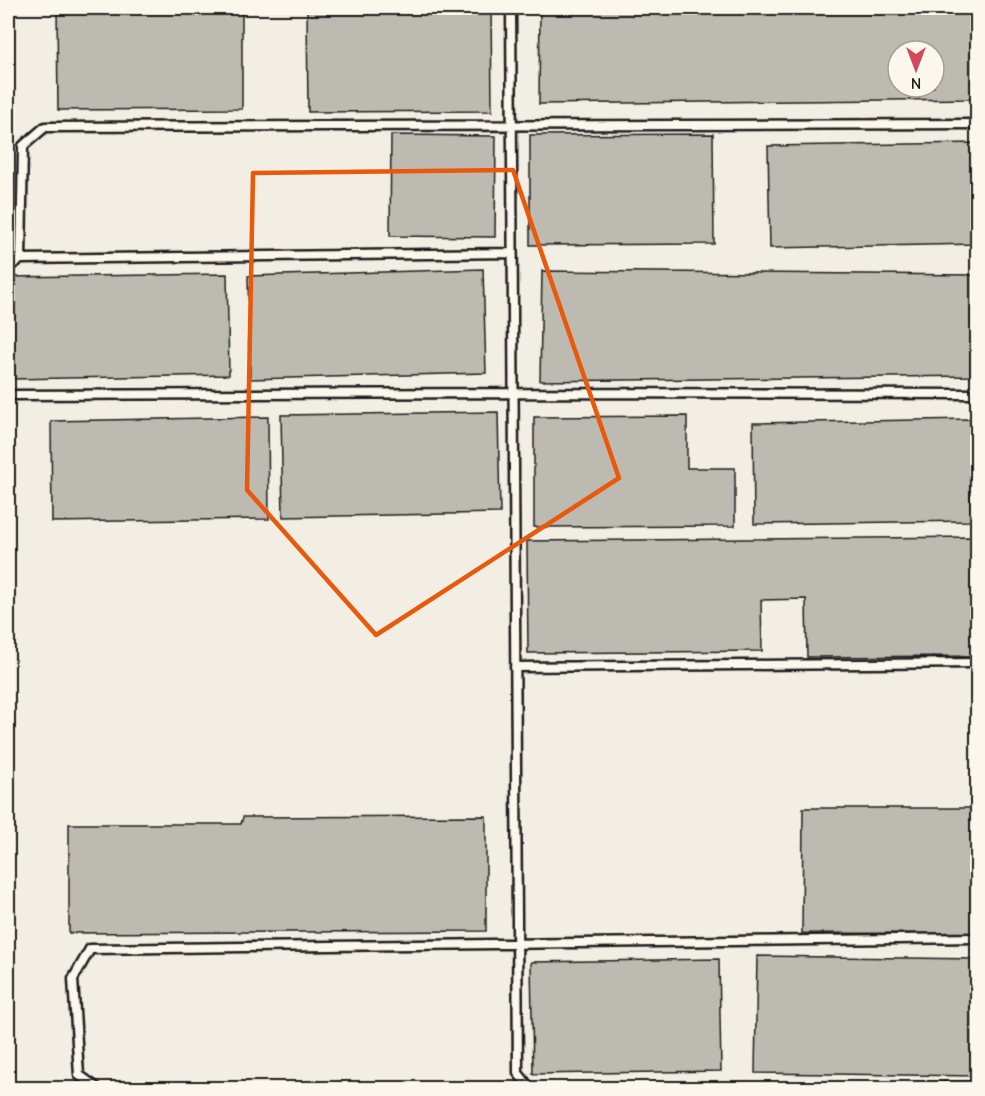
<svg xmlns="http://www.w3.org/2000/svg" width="985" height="1096" font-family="'Comic Neue',sans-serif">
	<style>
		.building { fill: #bdbab1; stroke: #1c1c1c; stroke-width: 1.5; fill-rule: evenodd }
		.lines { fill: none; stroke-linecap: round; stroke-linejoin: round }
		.lane-casing { stroke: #1c1c1c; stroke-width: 13 }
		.lane { stroke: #fbf7ec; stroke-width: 8 }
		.marked { fill: none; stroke: #e8590c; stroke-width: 4.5; stroke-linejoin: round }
	</style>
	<rect width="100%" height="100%" fill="#f2eee4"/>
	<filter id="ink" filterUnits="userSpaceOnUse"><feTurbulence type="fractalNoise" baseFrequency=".0167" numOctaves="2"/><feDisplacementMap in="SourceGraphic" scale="12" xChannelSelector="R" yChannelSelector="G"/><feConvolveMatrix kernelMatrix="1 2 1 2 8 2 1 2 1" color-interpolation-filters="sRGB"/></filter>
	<g filter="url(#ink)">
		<!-- building -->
		<path class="building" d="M57,8H242V109L58,110Z
			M307,8H491L492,111L308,112Z
			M540,8H973L975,99L539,104ZM898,51H934V87H898Z
			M713,134L714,244L530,245V135Z
			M391,135L496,136L495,237L390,236Z
			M978,143V244L770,248L768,146Z
			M483,269L486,373L250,379L248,276Z
			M542,271L975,275L976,376L540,381Z
			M227,274L229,375L12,379L10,277Z
			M498,412L500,513L283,517L281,415Z
			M687,416V468H735V526L534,527V417Z
			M268,417L269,519L52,522L51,421Z
			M970,419L971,521L754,524L753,423Z
			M978,537V656L807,657L806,599L761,600L762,651L528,653L527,541Z
			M803,808H978V934L802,933Z
			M486,816V931L69,933V824H241L243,817Z
			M757,956L978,959V1076L755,1073Z
			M719,959L721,1071L533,1074L531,962Z"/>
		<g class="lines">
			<defs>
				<path id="lane" d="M511,8L518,1073L530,1088
					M21,259L23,146L45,127L978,124
					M8,267L21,259L512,253
					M8,392L11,395L513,393L978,394
					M515,667L978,663
					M97,1088L79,1075L73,979L90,949L978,938
					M916,1088L978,1087"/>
			</defs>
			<!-- lane casing -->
			<use href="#lane" class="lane-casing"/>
			<!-- lane -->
			<use href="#lane" class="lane"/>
		</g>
	</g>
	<!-- marked area -->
	<path class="marked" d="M513,170L619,478L376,635L247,490L253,173Z"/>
	<!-- margin -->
	<rect width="985" height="1096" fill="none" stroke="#fbf7ec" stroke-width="30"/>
	<rect x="15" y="15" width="955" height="1066" fill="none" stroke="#1c1c1c" stroke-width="2" filter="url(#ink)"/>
	<!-- north arrow -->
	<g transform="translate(916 69) rotate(180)"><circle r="28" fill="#fbf7ec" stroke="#a29f99" stroke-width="1.5"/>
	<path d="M0-4.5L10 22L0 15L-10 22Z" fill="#d1495b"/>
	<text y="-9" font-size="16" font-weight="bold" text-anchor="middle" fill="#1c1c1c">N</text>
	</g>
</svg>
